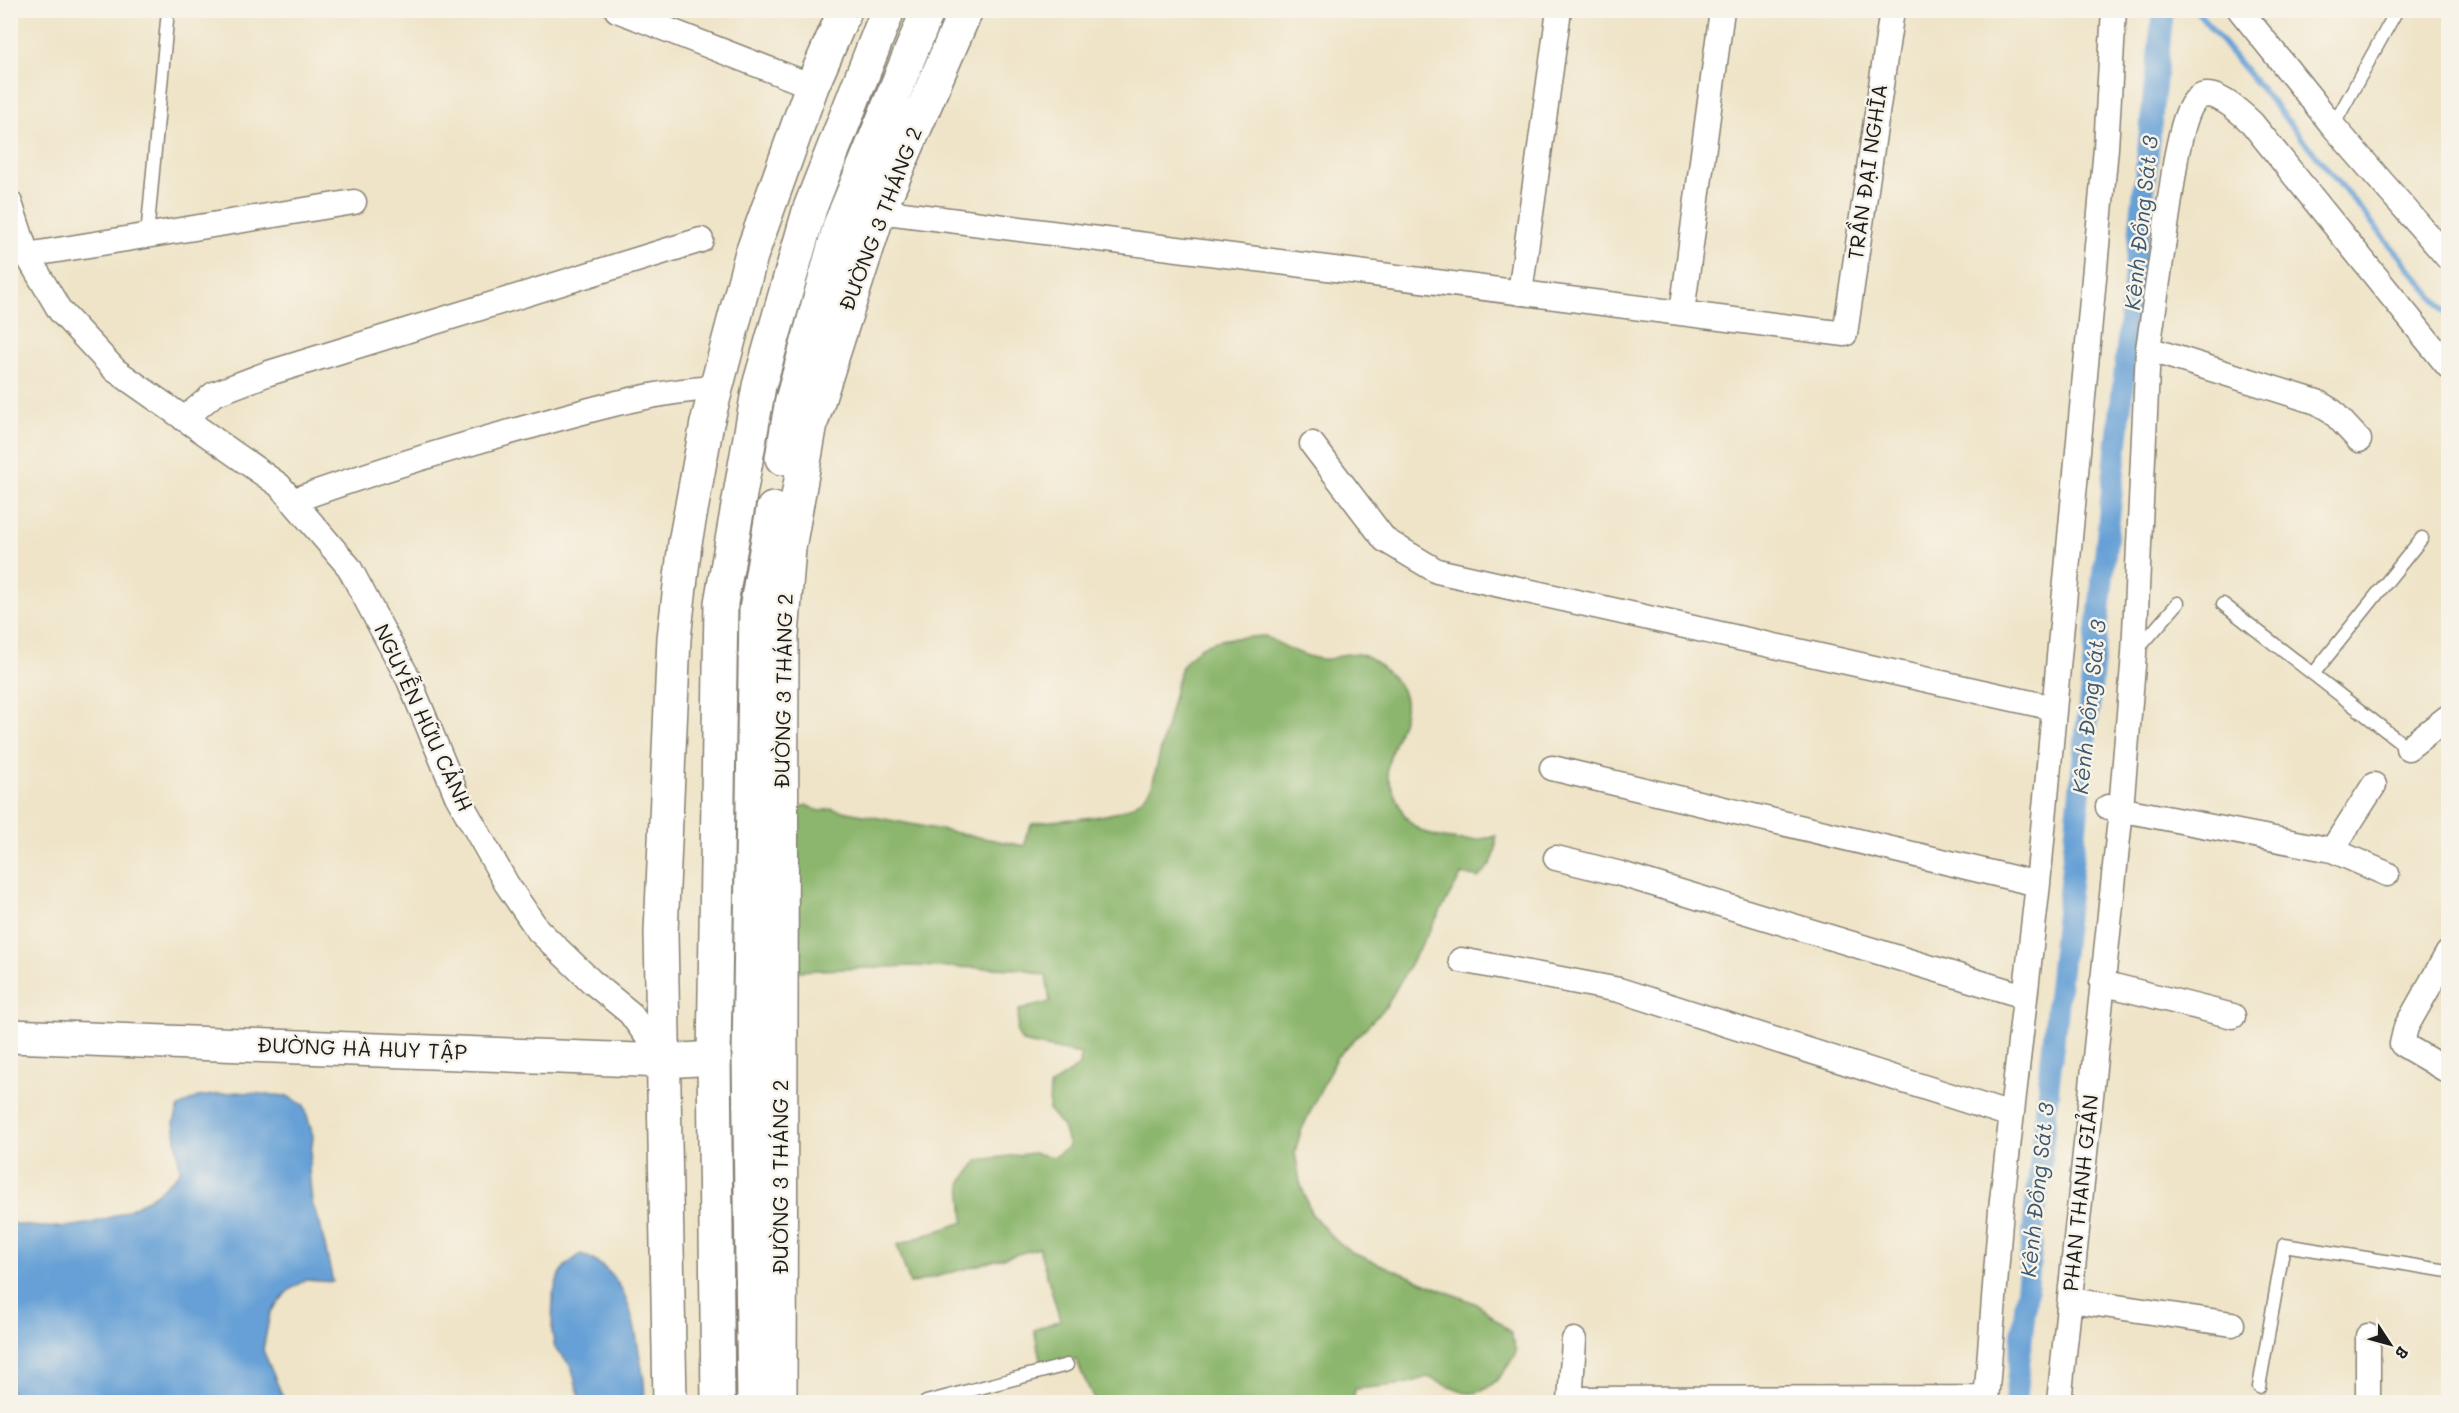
<svg xmlns="http://www.w3.org/2000/svg" width="2459" height="1413" font-family="Mali,sans-serif">
<style>
.forest{fill:#8cb66d;stroke:#546944;stroke-width:1.5}
.water{fill:#66a0d6;stroke:#415e79;stroke-width:1.5}
.lines{fill:none;stroke-linecap:round;stroke-linejoin:round}
.stream{stroke:#66a0d6;stroke-width:6}
.canal{stroke:#66a0d6;stroke-width:22}
.lane-casing{stroke:#868072;stroke-width:15}
.street-casing{stroke:#868072;stroke-width:27}
.secondary-casing{stroke:#868072;stroke-width:36}
.primary-casing{stroke:#868072;stroke-width:36}
.lane{stroke:#fff;stroke-width:12}
.street{stroke:#fff;stroke-width:24}
.secondary{stroke:#fff;stroke-width:33}
.primary{stroke:#fff;stroke-width:33}
.labels{text-anchor:middle;stroke-width:5;stroke-linejoin:round;paint-order:stroke}
.street-label{font-size:21px;fill:#1c1c1c;stroke:#f7f3e8}
.water-label{font-size:22px;font-style:italic;fill:#3d5770;stroke:#f7f3e8}
</style>
<rect width="100%" height="100%" fill="#f7f3e8"/>
<filter id="ink" filterUnits="userSpaceOnUse"><feTurbulence type="fractalNoise" baseFrequency=".0167" numOctaves="2"/><feDisplacementMap in="SourceGraphic" scale="12" xChannelSelector="R" yChannelSelector="G"/><feConvolveMatrix kernelMatrix="1 2 1 2 8 2 1 2 1" color-interpolation-filters="sRGB"/></filter>
<filter id="wash" filterUnits="userSpaceOnUse"><feTurbulence type="fractalNoise" baseFrequency=".008" numOctaves="4" result="noise"/><feDisplacementMap in="SourceGraphic" scale="24" xChannelSelector="R" yChannelSelector="G"/><feGaussianBlur stdDeviation="1.35" result="paint"/><feColorMatrix in="noise" values="0 0 0 0 0 0 0 0 0 0 0 0 0 0 0 0 0 1.4 0 .05"/><feComposite in="paint" operator="in"/></filter>
<g filter="url(#wash)">
<rect width="100%" height="100%" fill="#efe4c8"/>
<path class="forest" d="M1265,636C1282,645 1301,656 1320,659C1331,661 1337,656 1347,654C1366,650 1381,666 1393,678C1423,707 1389,738 1387,771C1387,778 1392,786 1394,793C1398,802 1402,814 1409,821C1428,842 1471,843 1496,836C1497,856 1493,864 1478,878L1462,874L1385,1008L1336,1058L1301,1131L1295,1152L1300,1182L1311,1213L1333,1238L1353,1253L1479,1305L1511,1333L1516,1352C1508,1368 1490,1396 1467,1393C1455,1391 1439,1381 1427,1377L1406,1384L1355,1389L1353,1402H1095L1076,1360L1042,1367L1034,1330L1060,1320L1039,1248L910,1284L897,1245L964,1222L961,1182L979,1160L1033,1153L1054,1157L1069,1146L1063,1127L1049,1110L1050,1086L1080,1065L1081,1054L1022,1042L1017,1032L1019,1010L1050,1002L1046,976L1024,969L910,966L799,971L794,811L806,805L819,811L832,809L1025,846L1026,835L1032,824C1071,815 1129,826 1152,786L1180,670C1201,635 1228,639 1265,636Z"/>
<path class="water" d="M236,1092L287,1096L304,1105L313,1136L309,1170L312,1203L320,1224L333,1282L305,1280L287,1292L270,1313L263,1350L285,1402H11V1223C72,1236 138,1219 180,1171L174,1122L179,1107L198,1097Z
M581,1254C624,1271 633,1311 639,1352C642,1370 646,1384 644,1402H581L571,1366L555,1348L552,1332L553,1295L558,1278L565,1266Z"/>
<g class="lines">
<path class="stream" d="M2196,10L2448,315"/>
<path class="canal" d="M2015,1402L2163,10"/>
</g>
</g>
<g filter="url(#ink)">
<g class="lines">
<g class="lane-casing">
<path id="lane" d="M2333,126L2397,10
M147,236L168,10
M2223,604L2408,748
M2138,649L2178,603
M2314,673L2422,538
M2259,1387L2284,1245L2448,1271
M926,1402L1067,1365"/>
</g>
<g class="street-casing">
<path id="street" d="M617,10L812,86
M2240,10L2333,126L2448,258
M10,203L27,255L60,311L115,370L279,485L349,567L409,680L457,796L506,883L538,930L591,981L630,1013L665,1061
M879,211L1845,334L1892,10
M27,255L354,202
M1520,293L1559,10
M1682,313L1722,10
M2148,349L2317,402L2332,411L2359,440
M184,419L214,394L269,373L701,240
M1312,444L1385,540L1437,571L2054,708
M292,501C370,473 448,449 528,427C590,410 651,391 716,388
M2408,748L2448,717
M1552,768L2038,884
M2108,807L2332,850L2387,874
M2332,850L2374,785
M1556,858L1621,874L2024,996
M2448,953L2406,1027L2402,1044L2448,1071
M1461,960L1619,990L2011,1115
M2102,983L2233,1016
M2070,1300L2232,1324
M1570,1399L1986,1398
M1570,1402L1574,1340
M1986,1402L2001,1209L2038,884L2106,148L2114,10
M2059,1402L2121,809L2134,654L2148,349L2176,158C2188,97 2197,71 2252,123L2448,366
M2368,1402V1336"/>
</g>
<g class="secondary-casing">
<path id="secondary" d="M10,1036L665,1061L714,1058"/>
</g>
<g class="primary-casing">
<path id="primary" d="M782,458L792,400L840,225L928,10
M670,1402L661,932L674,638L685,543L707,423L751,256L812,86L845,10
M718,1402L714,1058L721,603L759,386L810,208L888,10
M754,1402L749,1057L756,610L773,509
M780,1402L782,636L789,548L811,423L879,211L966,10"/>
</g>
<use href="#lane" class="lane"/>
<use href="#street" class="street"/>
<use href="#secondary" class="secondary"/>
<use href="#primary" class="primary"/>
</g>
</g>
<g class="labels">
<g class="street-label">
<text transform="translate(1868 172) rotate(-82)" y="7">TRẦN ĐẠI NGHĨA</text>
<text transform="translate(881 219) rotate(-69)" y="7">ĐƯỜNG 3 THÁNG 2</text>
<text transform="translate(784 691) rotate(-89)" y="7">ĐƯỜNG 3 THÁNG 2</text>
<text transform="translate(423 718) rotate(65)" y="7">NGUYỄN HỮU CẢNH</text>
<text transform="translate(362 1049) rotate(2)" y="7">ĐƯỜNG HÀ HUY TẬP</text>
<text transform="translate(781 1177) rotate(-90)" y="7">ĐƯỜNG 3 THÁNG 2</text>
<text transform="translate(2081 1193) rotate(-84)" y="7">PHAN THANH GIẢN</text>
</g>
<g class="water-label">
<text transform="translate(2141 223) rotate(-84)" y="8">Kênh Đồng Sát 3</text>
<text transform="translate(2089 707) rotate(-84)" y="8">Kênh Đồng Sát 3</text>
<text transform="translate(2037 1190) rotate(-84)" y="8">Kênh Đồng Sát 3</text>
</g>
</g>
<rect width="2459" height="1413" fill="none" stroke="#f7f3e8" stroke-width="36"/>
<g transform="translate(2390 1344) rotate(126)" stroke="#f7f3e8" stroke-width="4.5" paint-order="stroke">
<path d="M0-4.5L10 22L0 15L-10 22Z" fill="#1c1c1c"/>
<text y="-9" font-size="16" font-weight="bold" text-anchor="middle" fill="#1c1c1c">B</text>
</g>
</svg>
